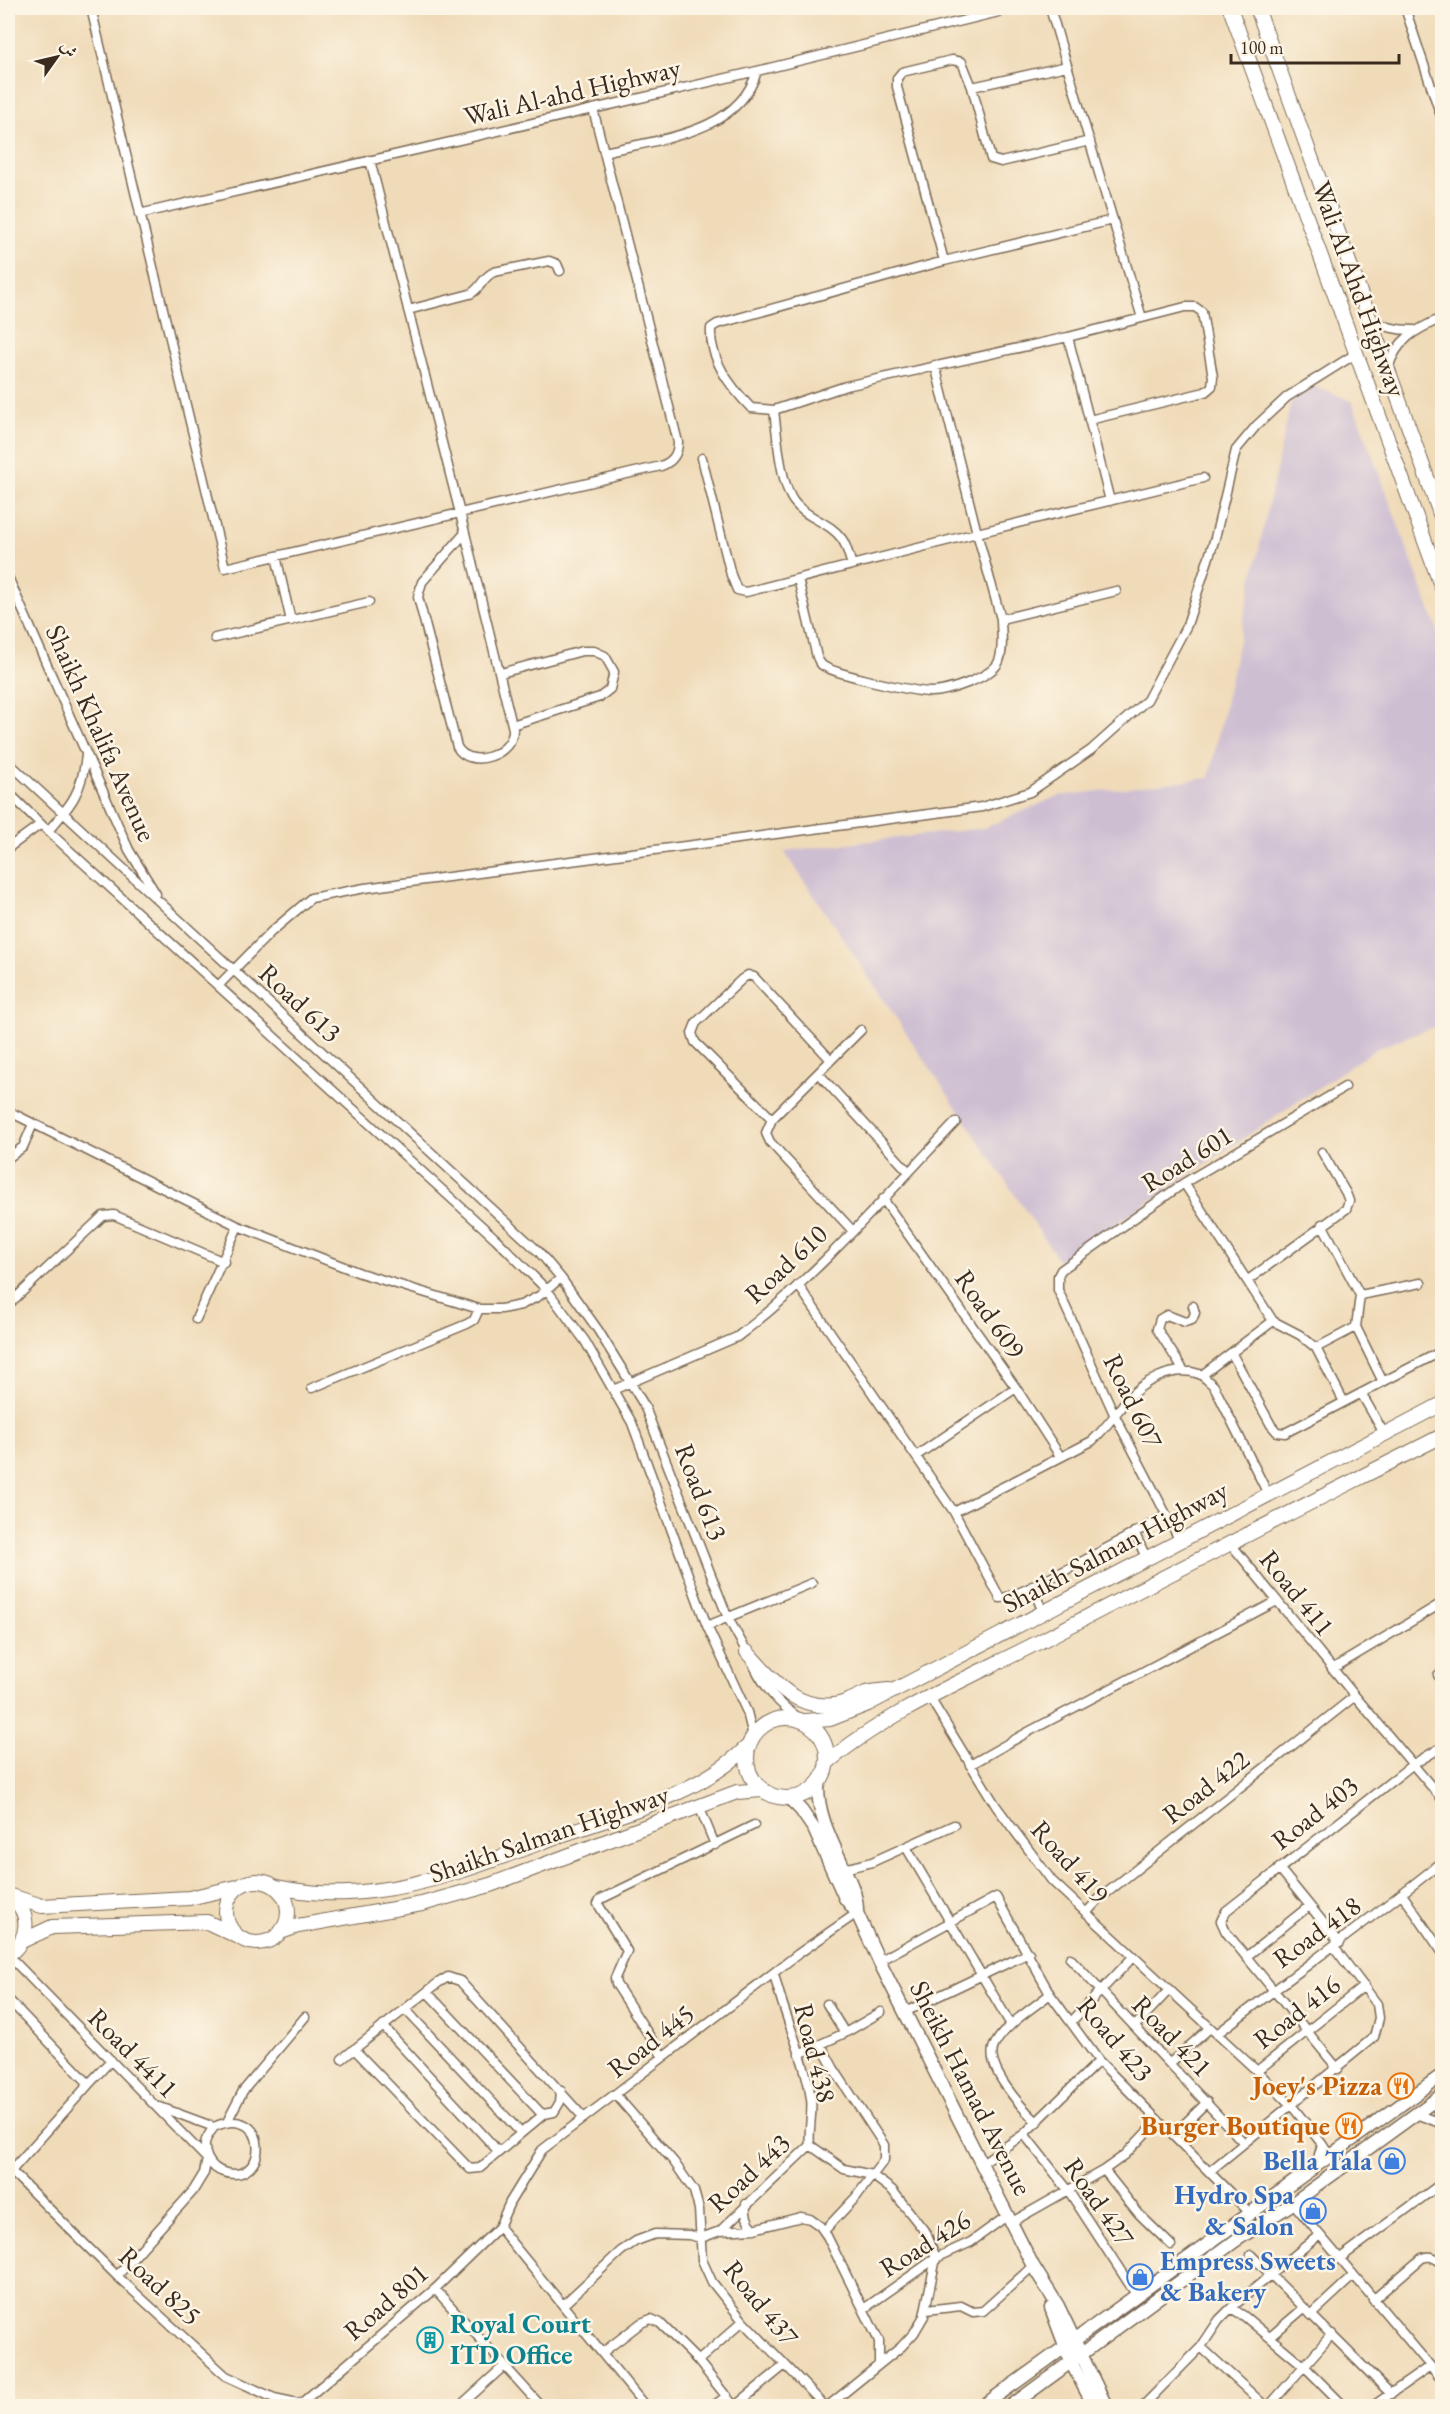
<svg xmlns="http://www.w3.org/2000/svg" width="1450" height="2414" font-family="'EB Garamond',Amiri,serif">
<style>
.industrial{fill:#cdbed2}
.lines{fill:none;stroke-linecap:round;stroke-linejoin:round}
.street-casing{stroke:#7a6854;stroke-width:11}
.secondary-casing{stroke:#7a6854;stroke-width:15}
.primary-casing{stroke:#7a6854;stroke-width:16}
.street{stroke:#fff;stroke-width:8}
.secondary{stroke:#fff;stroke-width:12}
.primary{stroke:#fff;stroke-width:14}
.labels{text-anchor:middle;stroke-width:5;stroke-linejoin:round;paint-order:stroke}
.street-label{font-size:27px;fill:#3b2a1e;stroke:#fcf5e5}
.food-label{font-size:27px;font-weight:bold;fill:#c56008;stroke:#fcf5e5;text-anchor:end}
.shop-label{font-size:27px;font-weight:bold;fill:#366cbe;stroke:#fcf5e5;text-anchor:end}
.culture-label{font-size:27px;font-weight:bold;fill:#0d838f;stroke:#fcf5e5;text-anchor:start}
</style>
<rect width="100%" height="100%" fill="#fcf5e5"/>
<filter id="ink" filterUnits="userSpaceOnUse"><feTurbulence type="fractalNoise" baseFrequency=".0167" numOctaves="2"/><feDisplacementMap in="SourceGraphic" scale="12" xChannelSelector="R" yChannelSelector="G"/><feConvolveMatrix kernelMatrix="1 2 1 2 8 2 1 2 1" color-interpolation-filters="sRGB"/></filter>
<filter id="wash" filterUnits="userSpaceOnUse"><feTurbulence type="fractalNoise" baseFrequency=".008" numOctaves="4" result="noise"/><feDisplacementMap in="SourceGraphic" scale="24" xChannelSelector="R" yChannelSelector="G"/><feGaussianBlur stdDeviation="1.35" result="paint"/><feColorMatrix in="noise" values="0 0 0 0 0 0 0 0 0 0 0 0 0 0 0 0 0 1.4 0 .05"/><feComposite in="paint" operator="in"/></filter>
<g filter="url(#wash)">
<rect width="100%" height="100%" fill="#f0dbb9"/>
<path class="industrial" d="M1313,386L1352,401L1442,642V1024L1377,1048L1060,1262L784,851L984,828L1058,796L1209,778L1286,424L1291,402Z"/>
</g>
<g filter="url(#ink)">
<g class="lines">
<g class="street-casing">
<path id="street" d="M91,8L225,568L661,466C672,462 678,455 678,442L593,109
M1050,8L1142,318
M1405,8L1442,119
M1067,66L972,87L991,159L1001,162L1090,141
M604,152C658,139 739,134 757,71
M370,160L465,533
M139,214L757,71L1015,8
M944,261L897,87V78L902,72L952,60L962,62L972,87
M408,310L470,294C481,289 482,277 494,272L549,261L557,264L560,271
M1370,317C1384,328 1397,330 1414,330
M1068,337L1110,501
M935,365L977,533L1001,619
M1388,369C1396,339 1417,329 1442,318
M774,410C777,434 780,483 794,502C806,518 830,522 842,539C847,546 849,557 852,565
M1089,420L1205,392L1212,386L1213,377L1202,312L1195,307H1185L1068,337L846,386L774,410L751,408C731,387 709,360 711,328L717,324L944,261L1113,220
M702,458L731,575L737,590L746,592L977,533L1203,478
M465,533L513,729C514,755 470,770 457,747L418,597L422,582Z
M276,556L291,621
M8,577L129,850L156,894
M798,579L817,657C818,660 820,663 822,665C833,674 912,691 929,692C945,693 993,677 999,661C1004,648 1001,632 1001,619L1116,591
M215,638L369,602
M501,673L582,651H594L605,656L614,672L610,689L600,697L512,725
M8,762L539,1252L561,1278L598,1330L644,1405L728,1618L748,1654
M8,792L48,831L496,1239L547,1290L585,1341L632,1423L707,1626L747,1712L753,1736
M48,831C72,804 82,792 86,755
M8,848L41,824
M218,986L271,932L311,898L365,888L982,807L1030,792L1091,750L1147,700L1187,625L1215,538L1236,450L1256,426L1287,397L1357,353
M818,1073L909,1172
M8,1111L238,1226L360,1273L479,1309H501L521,1305L539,1296L561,1278
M772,1119L695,1042L692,1033L696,1023L742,979L748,975L754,977L831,1060
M8,1158L23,1147L33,1124
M1184,1183L1273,1321L1300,1335L1316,1348L1344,1402
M883,1199L1016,1388L1060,1456
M852,1230L770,1142L766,1133L772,1119L861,1030
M1248,1280L1346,1209L1349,1201L1346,1193L1322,1152
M798,1285L954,1512L1000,1598C1020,1599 1141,1529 1167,1515
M1360,1295L1421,1283
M8,1305L103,1216L114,1215L224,1262
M196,1319L238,1226
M1356,1327L1383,1382
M1316,1348L1356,1327L1360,1295L1322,1224
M1232,1354L1271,1425L1277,1432L1285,1433L1442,1351
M1184,1371L1157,1329L1160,1319L1167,1315L1185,1322L1192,1320L1195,1313L1193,1306
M1202,1375L1273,1321
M312,1388L467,1324L474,1320L479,1309
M613,1390L737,1337C818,1276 887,1194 956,1122
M1361,1393L1385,1435
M916,1456L1016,1388
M954,1512L1092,1441C1105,1429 1114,1416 1125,1402C1142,1381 1173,1365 1199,1374C1205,1377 1209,1382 1214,1386L1268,1494
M1134,1532L1146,1557
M1180,1541L1115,1416L1058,1290V1276L1061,1270L1184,1183L1345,1087
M1230,1543L1355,1696L1442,1799
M1032,1586L1043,1612
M707,1626L812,1583
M754,1666C767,1691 777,1702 800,1719
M1332,1669L1442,1603
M1438,1675L1442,1682
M930,1698L996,1806L1052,1881L1257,2071L1292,2106L1322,2144
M970,1765L1028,1732L1277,1601
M699,1806L715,1845
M906,1847L1011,2025
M840,1867L844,1869L872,1862L954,1825
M1279,1868L1340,1943
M1402,1894L1442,1952
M1086,1913L1099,1899L1355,1696
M8,1955L207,2159L204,2173L193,2191L117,2276
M1246,1957L1309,1906
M1070,1958L1244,2143
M879,1961L996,1897L1050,1994L1099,2061L1249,2212
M774,1973C783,2016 805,2056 811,2099C813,2114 808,2130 810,2145L844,2169L872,2175L892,2190L926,2233L936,2258L924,2316L914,2333L901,2347L828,2406
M427,1992L540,2112L544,2114L554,2112L560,2102L561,2091
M8,1999L89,2084L11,2171
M827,2004L845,2033
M405,2009L521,2133
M905,2012L1029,1953
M1071,2022L1132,1958
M383,2026L499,2152
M1135,2026L1168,1991
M1217,2034C1292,1976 1368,1921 1442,1862
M821,2045L834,2069L884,2145V2160L856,2197L824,2231
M354,2049L470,2169L480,2168L544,2114
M799,2054L845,2033L881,2012
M663,2057L616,1984L615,1978L627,1951L598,1904L601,1899L754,1825
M342,2059L438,1983L448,1977L460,1981L584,2118
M1170,2063L1210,2028
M1338,2069L1226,1932L1221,1921L1226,1911L1412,1765L1442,1747
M1257,2071L1364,1986
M89,2084L111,2060
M616,2095L674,2162L694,2191L699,2209L702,2260L712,2282L743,2321L825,2406
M1435,2101L1442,2126
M160,2107L214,2127C271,2101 270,2188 223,2172C211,2168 204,2156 205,2143C206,2138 211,2131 214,2127
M1416,2114L1440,2123
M228,2120L243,2091L305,2017
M1037,2122C1022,2108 982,2065 995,2044C1007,2023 1032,2009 1050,1994
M1024,2134L1068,2190L1137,2296
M1173,2135L1207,2102
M982,2163L1024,2134L1099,2061
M1316,2165L1322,2144L1329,2155
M8,2168L117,2276L226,2376L274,2398L302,2404L304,2406
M1104,2170L1139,2214L1171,2245
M1210,2171L1374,2037L1379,2018L1377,2004L1334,1947
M1293,2203L1442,2380
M746,2204C745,2215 747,2221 754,2229
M1012,2222L1104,2170L1125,2155L1158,2120
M499,2227L645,2406
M720,2231L754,2229L801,2217L810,2219L820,2226L827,2236L879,2341V2364
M1251,2255L1391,2394
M1339,2259L1442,2183
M435,2289L541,2406
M1373,2300L1422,2258C1432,2255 1436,2258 1442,2264
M563,2305L621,2251L636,2241L655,2234L689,2235L701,2238L720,2231L810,2145
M865,2308L936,2258L971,2242L1008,2215
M1231,2308L1244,2316L1304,2366L1344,2406
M926,2310L961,2306L973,2312L983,2311L1033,2266
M1311,2315L1353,2276
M1270,2337L1304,2308
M1201,2347L1265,2406
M602,2353L641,2323L651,2319L660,2323L698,2361L743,2321
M698,2361L734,2406
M298,2406L435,2289L499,2227L510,2202L542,2150L798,1954L857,1913
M460,2406L504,2366
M713,2406L727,2396
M735,2406L785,2365
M1143,2406L1201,2347L1219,2320L1231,2308L1319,2235
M1269,2406L1332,2334
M1373,2406L1430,2366"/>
</g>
<g class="secondary-casing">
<path id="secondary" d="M818,1783C817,1814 831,1840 844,1868C850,1883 858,1896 857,1913
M789,1798L801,1810L814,1829L845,1898L857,1913L879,1961L1033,2266L1058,2306L1106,2406
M1051,2308L1072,2364L1094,2406
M983,2406L1442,2075
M1011,2406L1235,2241L1293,2203L1442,2095"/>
</g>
<g class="primary-casing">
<path id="primary" d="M1230,8L1442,588
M1257,8L1442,519
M747,1652C772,1680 797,1713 839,1704C848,1702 857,1697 866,1693C873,1691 881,1691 889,1690
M747 1758a40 40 0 1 1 80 0a40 40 0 1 1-80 0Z
M806,1721L830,1719L868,1704L1442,1404
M828,1762C887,1712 971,1677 1041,1641C1174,1571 1308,1504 1442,1436
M226 1912a31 31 0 1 1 62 0a31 31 0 1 1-62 0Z
M277,1887C311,1894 337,1895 372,1891C435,1884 496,1859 555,1837C619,1815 699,1795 747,1747
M8,1895L42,1906L189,1898L237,1887
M281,1932L298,1926L422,1904L490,1885L737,1792L762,1790
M22,1941L52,1927L207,1922L239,1937
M8,1955C29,1941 33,1911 9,1897"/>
</g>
<use href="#street" class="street"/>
<use href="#secondary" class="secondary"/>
<use href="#primary" class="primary"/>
</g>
</g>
<defs>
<g id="restaurant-ring" transform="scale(1.35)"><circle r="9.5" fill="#fcf5e5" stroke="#e8710a" stroke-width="1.5"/><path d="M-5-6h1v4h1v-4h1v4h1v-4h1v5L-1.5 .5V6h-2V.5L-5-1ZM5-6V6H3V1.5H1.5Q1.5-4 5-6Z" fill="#e8710a"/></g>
<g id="shop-ring" transform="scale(1.35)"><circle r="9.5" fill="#fcf5e5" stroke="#3f7fe0" stroke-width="1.5"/><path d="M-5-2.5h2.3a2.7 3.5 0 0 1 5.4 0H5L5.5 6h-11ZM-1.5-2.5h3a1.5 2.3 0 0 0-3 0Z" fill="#3f7fe0"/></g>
<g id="building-ring" transform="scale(1.35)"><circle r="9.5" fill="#fcf5e5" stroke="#0f9aa8" stroke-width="1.5"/><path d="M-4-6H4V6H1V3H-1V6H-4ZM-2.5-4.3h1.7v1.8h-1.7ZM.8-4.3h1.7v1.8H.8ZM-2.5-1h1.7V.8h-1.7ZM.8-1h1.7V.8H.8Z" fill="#0f9aa8"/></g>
</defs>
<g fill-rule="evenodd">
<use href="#restaurant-ring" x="1401" y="2086"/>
<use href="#restaurant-ring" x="1349" y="2126"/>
<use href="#shop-ring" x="1392" y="2161"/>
<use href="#shop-ring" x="1313" y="2211"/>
<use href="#shop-ring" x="1140" y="2277"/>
<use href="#building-ring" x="430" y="2340"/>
</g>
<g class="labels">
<g class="street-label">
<text transform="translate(572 92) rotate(-13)" y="9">Wali Al-ahd Highway</text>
<text transform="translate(1359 289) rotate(70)" y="9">Wali Al Ahd Highway</text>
<text transform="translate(101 733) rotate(66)" y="9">Shaikh Khalifa Avenue</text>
<text transform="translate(300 1003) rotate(43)" y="9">Road 613</text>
<text transform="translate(1187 1159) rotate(-32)" y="9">Road 601</text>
<text transform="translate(786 1264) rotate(-43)" y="9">Road 610</text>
<text transform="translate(990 1314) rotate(55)" y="9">Road 609</text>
<text transform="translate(1133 1401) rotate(64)" y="9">Road 607</text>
<text transform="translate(701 1492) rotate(69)" y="9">Road 613</text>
<text transform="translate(1115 1547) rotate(-28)" y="9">Shaikh Salman Highway</text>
<text transform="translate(1297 1593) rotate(51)" y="9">Road 411</text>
<text transform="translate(1206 1787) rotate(-38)" y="9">Road 422</text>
<text transform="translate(1315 1813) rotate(-38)" y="9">Road 403</text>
<text transform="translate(549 1834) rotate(-19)" y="9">Shaikh Salman Highway</text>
<text transform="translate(1070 1862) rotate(48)" y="9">Road 419</text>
<text transform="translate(1317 1932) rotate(-36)" y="9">Road 418</text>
<text transform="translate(1297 2012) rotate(-38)" y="9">Road 416</text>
<text transform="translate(1172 2036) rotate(46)" y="9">Road 421</text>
<text transform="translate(1115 2039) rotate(50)" y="9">Road 423</text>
<text transform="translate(651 2041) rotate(-38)" y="9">Road 445</text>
<text transform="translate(133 2053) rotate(45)" y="9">Road 4411</text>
<text transform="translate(815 2053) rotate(76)" y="9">Road 438</text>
<text transform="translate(971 2088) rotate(63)" y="9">Sheikh Hamad Avenue</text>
<text transform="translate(749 2173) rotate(-43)" y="9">Road 443</text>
<text transform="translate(1099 2202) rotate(55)" y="9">Road 427</text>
<text transform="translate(925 2244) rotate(-32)" y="9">Road 426</text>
<text transform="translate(160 2286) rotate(43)" y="9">Road 825</text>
<text transform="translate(386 2302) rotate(-41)" y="9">Road 801</text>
<text transform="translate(761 2303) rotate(51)" y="9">Road 437</text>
</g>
<g class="food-label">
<text x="1382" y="2095">Joey's Pizza</text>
<text x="1330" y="2135">Burger Boutique</text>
</g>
<g class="shop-label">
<text x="1372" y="2170">Bella Tala</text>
<text x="1294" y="2204">Hydro Spa<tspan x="1294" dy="31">&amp; Salon</tspan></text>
<text x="1160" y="2270" text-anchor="start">Empress Sweets<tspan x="1160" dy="31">&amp; Bakery</tspan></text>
</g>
<g class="culture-label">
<text x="450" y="2333">Royal Court<tspan x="450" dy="31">ITD Office</tspan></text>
</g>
</g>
<rect width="1450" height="2414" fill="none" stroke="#fcf5e5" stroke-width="30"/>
<g transform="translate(57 57) rotate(56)" stroke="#fcf5e5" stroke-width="4.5" paint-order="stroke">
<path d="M0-4.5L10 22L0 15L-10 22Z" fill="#3b2a1e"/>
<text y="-9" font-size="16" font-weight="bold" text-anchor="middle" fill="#3b2a1e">ش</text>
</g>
<path d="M1231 54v9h168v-9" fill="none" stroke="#3b2a1e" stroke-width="3"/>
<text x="1240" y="54" font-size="18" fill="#3b2a1e" stroke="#fcf5e5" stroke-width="4.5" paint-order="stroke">100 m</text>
</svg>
